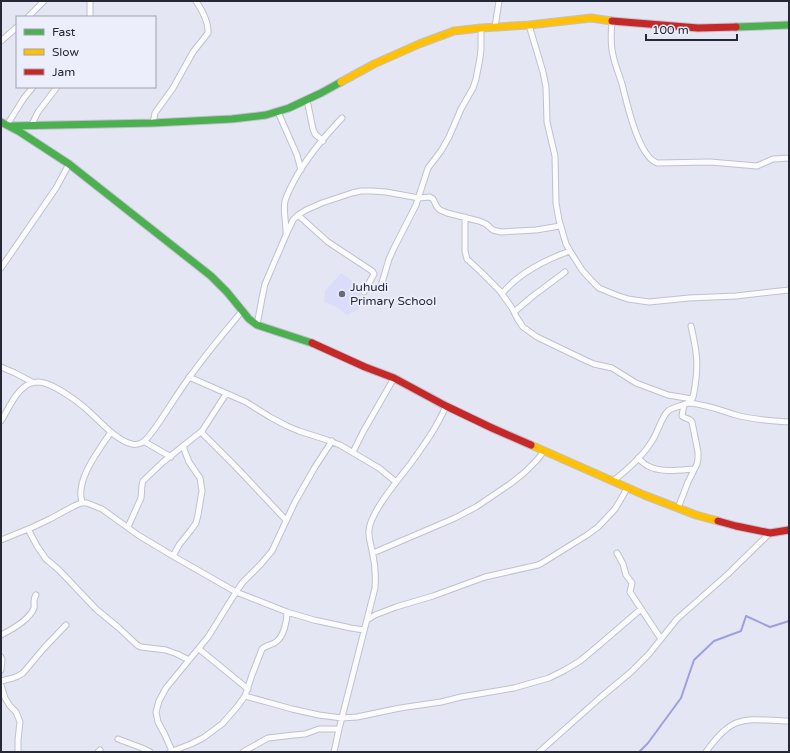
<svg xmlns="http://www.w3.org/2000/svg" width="790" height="753" font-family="'Varela Round',sans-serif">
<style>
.built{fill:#daddfa}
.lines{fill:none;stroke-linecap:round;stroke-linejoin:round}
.stream{stroke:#9da0de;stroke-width:2}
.street-casing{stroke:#bfc1cd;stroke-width:7}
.fast-casing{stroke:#bfc1cd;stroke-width:9}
.slow-casing{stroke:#bfc1cd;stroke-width:9}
.jam-casing{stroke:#bfc1cd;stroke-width:9}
.street{stroke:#fbfbfd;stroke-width:5}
.fast{stroke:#4caf50;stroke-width:7}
.slow{stroke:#ffc107;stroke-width:7}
.jam{stroke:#c62828;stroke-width:7}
.poi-dot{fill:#696a78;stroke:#edeefc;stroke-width:1.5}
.labels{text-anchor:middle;stroke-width:3.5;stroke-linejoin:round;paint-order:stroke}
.poi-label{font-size:12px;fill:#272835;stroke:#edeefc;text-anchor:start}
</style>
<rect width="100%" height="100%" fill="#e4e6f4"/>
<path class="built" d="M341,273L361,287L359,309L347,315L335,306L324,302L325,291Z"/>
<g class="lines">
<path class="stream" d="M639,752L648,743L681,698L694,660L714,641L741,631L746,616L770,627L789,621"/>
<g class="street-casing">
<path id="street" d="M90,1V17
M28,17L44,1
M612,21C611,32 610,43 613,55C615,65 619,74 622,84C627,103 638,156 657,163L710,162L757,166L773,159L789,158
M529,25L543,72L546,87L547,122L555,156L556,203L559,220L566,244L570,251L582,270L591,280L599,288L616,295L628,299L649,302L689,298L736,296L789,290
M495,27L499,1
M1,41L17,27
M307,100L313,129L315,134L323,141
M278,112L297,155L301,170
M153,123L155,113L173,88L193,52L208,33C209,22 202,10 196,1
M7,125L24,98L33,87
M31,126L38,112L57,87
M298,215L328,242L372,271L374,274L364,292
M465,217V251L467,259L480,271L500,291L512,308L517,318L523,327L537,337L587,361L594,364L612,368L636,383L668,395L692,399
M286,232C286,221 283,211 285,201C287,194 291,187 294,181C306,158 324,137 342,118
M1,268L56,188L69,164
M381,286L389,259L394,248L416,205L428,168L441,151L449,137L461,109L473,88L476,79L480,58L481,49V28
M502,294C517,274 547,259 570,251
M514,312L533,296L565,272
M257,325L262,298L265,284L286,235L293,220L298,215L306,210L322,203L352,193L361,191H372L386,192L419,198L430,197L433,199L437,207L440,210L447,213L479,221L486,224L493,230L501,232L536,230L560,226
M1,367L15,373L32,382
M189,377L246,402L270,417L287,426L299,431L327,440L340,445L379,468L396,482
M226,394L202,431L203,434L236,467L286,520
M688,403C705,404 720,410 736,415C754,420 771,421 789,422
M1,421C8,410 13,396 23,388C27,384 33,382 39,382C52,383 74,399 84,407C96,417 116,441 132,444C135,445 140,444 143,442C148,439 158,424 162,418C171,405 179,391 189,378C205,355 224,333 242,311
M145,442L171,457
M353,452L363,432L394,378
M638,458C641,461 644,464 648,466C661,473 680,470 694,469
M613,481C627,470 643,456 652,441C657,434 662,416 668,411C673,407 682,406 688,403C694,400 694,392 695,386C699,363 696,348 691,326
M81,503L82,502C75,480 99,450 111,432
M678,508L688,482L697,464L698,459V452L692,422C690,418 685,419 682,416L684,405
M128,527L141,498C142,492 141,486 143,481L163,462L202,431
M28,529L37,546L46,559L59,570L96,609L119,628L137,645L141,647L166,650L177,654L189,660
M1,540L33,527L50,519L74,506L81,503H87L102,509L138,535L173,556L236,592L287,612L314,620L351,628L364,630
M373,553L455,518L476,507L510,484L524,473L537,460L544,451
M617,553L623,564L626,575L632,583L630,592L661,639
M173,556L179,545L191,530L196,523L198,515L202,491L200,478L189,462L184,449V445
M367,620L375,615L396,607L433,596L485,577L538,565L542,563L587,535L598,527L615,509L628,487
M1,635C11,630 30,619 34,608C35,602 32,601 36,595
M199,649L248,689
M1,657L2,659L1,670
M1,681L13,678L18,676L23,673L44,648L66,625
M1,685L5,698L10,706L16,712L20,722L18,740V752
M245,696L292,709L319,715L342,718L357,717L400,708L441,702L461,697L514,688L549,678L565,670L580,661L598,646L641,609
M118,739L142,748L150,752
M172,751L165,735L158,722L156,712L159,701L166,688L208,637L236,592L243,582L261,564L272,551L295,502L315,467L332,441
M98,752L100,750
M170,752L191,744L203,738L222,724L237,707L245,696L252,675L262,649C266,645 272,645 276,642C284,636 287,621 287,612
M243,752L268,738L294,735L305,734L319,729H339
M334,752L339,729L375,588C376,575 375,563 372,551C371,544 368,537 369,530C371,511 399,479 411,463C424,445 437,427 446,406
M539,752L601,697L631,672L649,654L677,619L728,574L770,533
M706,752C734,712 746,720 789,721"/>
</g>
<g class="fast-casing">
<path id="fast" d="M736,27L789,25
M1,122L20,132L69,164L211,276L227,292L249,319L257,325L312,343
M10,126L153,123L232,119L266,115L289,108L321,93L341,82"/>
</g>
<g class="slow-casing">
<path id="slow" d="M341,82L374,64L419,44L454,31L481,28L529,25L591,18L612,21
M531,445L644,495L696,515L718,521"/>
</g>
<g class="jam-casing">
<path id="jam" d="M612,21L698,28L736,27
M312,343L365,367L394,378L446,406L492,428L531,445
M718,521L736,526L770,533L789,530"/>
</g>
<use href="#street" class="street"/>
<use href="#fast" class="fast"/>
<use href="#slow" class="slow"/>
<use href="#jam" class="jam"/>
</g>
<circle class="poi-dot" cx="342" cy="294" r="4"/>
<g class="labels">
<g class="poi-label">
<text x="350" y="291">Juhudi<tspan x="350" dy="14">Primary School</tspan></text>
</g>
</g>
<rect width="790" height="753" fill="none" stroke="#272835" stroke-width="4"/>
<rect x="16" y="16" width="140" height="72" fill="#edeefc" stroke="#9e9fac"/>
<rect x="24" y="29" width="20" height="6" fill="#4caf50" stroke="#9e9fac"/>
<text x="52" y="36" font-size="12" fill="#272835">Fast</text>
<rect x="24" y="49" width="20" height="6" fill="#ffc107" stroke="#9e9fac"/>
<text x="52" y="56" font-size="12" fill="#272835">Slow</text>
<rect x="24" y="69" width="20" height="6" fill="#c62828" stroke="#9e9fac"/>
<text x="52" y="76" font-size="12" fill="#272835">Jam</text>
<path d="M646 34v6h91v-6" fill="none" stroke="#272835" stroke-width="2"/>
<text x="652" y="34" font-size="12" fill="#272835" stroke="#edeefc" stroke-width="3" paint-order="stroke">100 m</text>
</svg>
